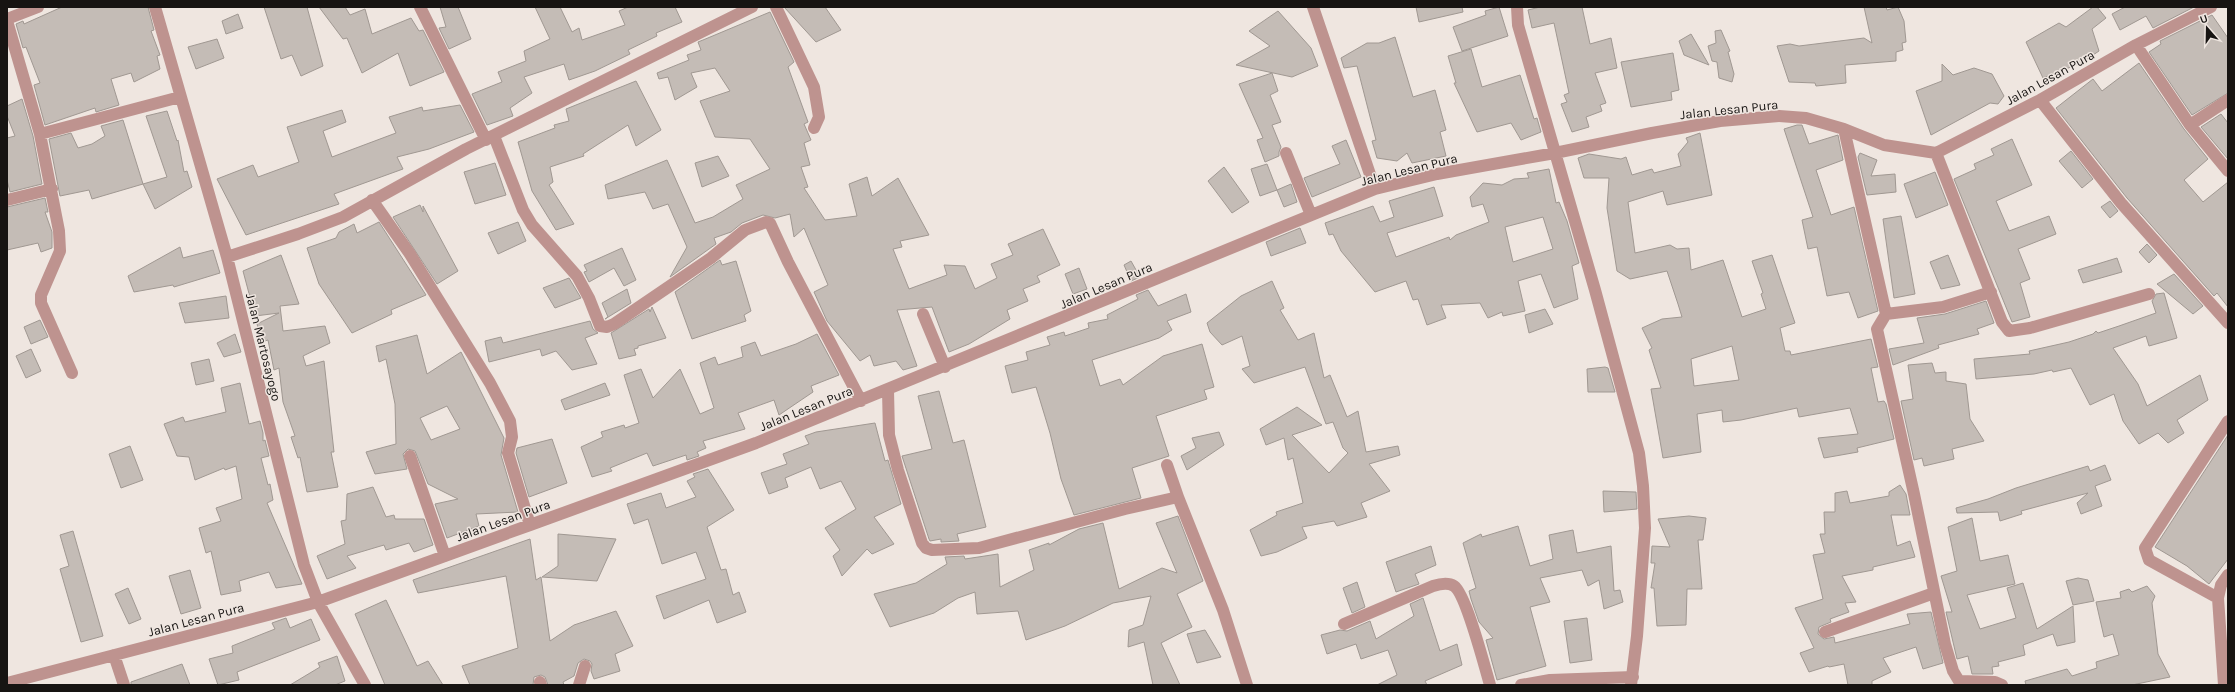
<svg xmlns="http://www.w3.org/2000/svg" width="2235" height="692" font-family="Karla,sans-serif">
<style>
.building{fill:#c4bcb6;stroke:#a09892;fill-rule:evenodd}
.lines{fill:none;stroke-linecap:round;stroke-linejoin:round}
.minor{stroke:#be938f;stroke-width:12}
.labels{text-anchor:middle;stroke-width:3;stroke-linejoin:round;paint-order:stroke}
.street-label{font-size:13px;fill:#171412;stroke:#efe6e0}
</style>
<rect width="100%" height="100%" fill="#efe6e0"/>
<path class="building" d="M62,7H148L154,30L151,31L160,55L157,56L160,69L134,82L131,73L111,79L119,105L96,112L95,108L45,125L34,85L40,83L26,47L23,48L16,24L23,21L24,24Z
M264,7H307L323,66L301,76L292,55L281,59Z
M319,7H345L350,15L365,9L372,34L411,18L419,31L423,30L444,72L410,86L398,53L362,73L347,38L343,39Z
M440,7H458L471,39L449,49L439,28L446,27Z
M535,7H560L572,32L579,28L582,40L625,25L619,11L628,7H675L682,22L656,33L657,36L628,50L630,54L595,71L569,80L564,64L524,77L532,93L510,108L513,116L487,125L472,94L502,82L498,72L526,61L524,51L550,39Z
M784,7H825L841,30L816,42Z
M1416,7H1462L1463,12L1419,22Z
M1499,7L1508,36L1462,51L1453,27L1486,15L1485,11Z
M1540,7H1582L1590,44L1611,38L1617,68L1595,73L1606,103L1600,105L1602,111L1586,117L1589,127L1572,132L1561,104L1567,102L1564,95L1569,93L1554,23L1532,28L1528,10Z
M1864,7H1886L1887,10L1898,7L1904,21L1906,42L1902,43L1903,50L1896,52V61L1845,65L1846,83L1816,86L1815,83L1789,82L1777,46L1790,44L1799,46L1864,38L1872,43Z
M2093,7H2097L2106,18L2092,29L2099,51L2081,63L2043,78L2026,42L2059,23L2066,27Z
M2125,7H2194L2153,28L2146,16L2120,30L2112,14Z
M1278,11L1311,48L1318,66L1292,77L1236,65L1270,46L1249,31Z
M770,12L794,62L788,67L808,122L804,124L811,140L804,143L810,165L801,167L808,187L804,188L825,220L857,216L849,184L867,177L872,196L898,178L929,235L900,241L902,247L893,249L909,289L947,275L944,265L965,266L975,289L997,278L991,264L1013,255L1008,244L1043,229L1060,265L1037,276L1040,282L1023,289L1028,301L1007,310L1010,319L969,344L949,352L932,307L897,310L917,366L903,370L896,361L874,366L870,355L860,361L827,321L814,292L828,285L804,228L794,237L790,214L775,218L763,215L742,223L731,232L714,238L716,244L670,277L687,247L668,204L653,209L645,192L608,199L605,185L667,160L695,223L713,217L743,199L736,185L770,169L750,139L715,137L700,101L730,91L715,68L691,73L697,87L675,100L668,77L659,79L657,73L689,60L687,55L701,50L698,42L703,40Z
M238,14L243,28L226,34L222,21Z
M2212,15L2228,38V93L2192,115L2149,52L2161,44L2160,41Z
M1721,30L1730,51L1728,52L1734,74L1732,82L1719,78L1717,62L1712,61L1708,46L1716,43L1715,31Z
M1691,34L1709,65L1684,55L1679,41Z
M1395,37L1413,97L1435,90L1446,130L1440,132L1446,156L1412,163L1407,153L1397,161L1377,158L1372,141L1376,140L1357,66L1344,68L1341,58L1367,43H1379Z
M217,39L224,58L196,69L188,47Z
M1471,49L1482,87L1520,75L1534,119L1537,118L1541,132L1521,140L1511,123L1477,132L1454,83H1456L1448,56Z
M1673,53L1679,90L1671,92L1672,100L1631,107L1621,62Z
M2139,63L2184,129L2208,159L2184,180L2203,202L2228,182V307L2217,293L2214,296L2127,198L2056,108L2093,79L2102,91Z
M1942,64L1953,75L1974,68L1992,74L2004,96L1998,104L1990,103L1931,135L1916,91L1942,81Z
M1272,73L1278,91L1270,95L1281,122L1272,125L1281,147L1279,152V156L1265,162L1257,140L1263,138L1239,84Z
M636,81L661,130L636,146L628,125L583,154L584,156L550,167L553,182L549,185L574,224L556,230L532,191L518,142L555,128L554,125L569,121L566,109Z
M22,99L33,136L42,184L10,192L7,180V138L15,136L7,116V106Z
M460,105L474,132L429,149L397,157L403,169L334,194L339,204L246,235L217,179L253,165L258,177L299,162L287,127L342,110L346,122L323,131L332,157L396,133L389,117L422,107L423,111Z
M167,111L177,141L178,140L184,172L187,171L192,187L155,209L143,184L167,177L146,116Z
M2221,114L2228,123V159L2201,127Z
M123,120L143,184L92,199L89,190L60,196L49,139L71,133L78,148L92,144L105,136L101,126Z
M1797,125H1802L1809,144L1838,135L1843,160L1816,170L1831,215L1854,207L1878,311L1858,318L1849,292L1827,296L1817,247L1808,249L1802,220L1813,217L1784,129Z
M1700,133L1712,195L1667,205L1663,191L1628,202L1635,253L1670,245L1677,249L1689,248L1691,270L1723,260L1742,317L1766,309L1761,294L1763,293L1752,261L1772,255L1795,323L1780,328L1785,351H1790L1791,355L1871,339L1878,367L1871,368L1878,402L1884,401L1886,404L1894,439L1857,448L1858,452L1824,458L1818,438L1858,434L1850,408L1799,417L1797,408L1741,420L1723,422L1722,410L1697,414L1701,452L1663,458L1651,389L1661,388L1649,350L1652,348L1642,328L1662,319L1682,317L1678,304L1667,271L1630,279L1617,271L1607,208L1609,178H1584L1578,158L1589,154L1621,159L1626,157L1632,175L1652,169L1654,173L1681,166L1678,154L1688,142L1686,138ZM1732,346L1739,380L1694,386L1691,359Z
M2012,139L2032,185L1996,201L2009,231L2049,216L2056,234L2018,249L2030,279L2020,283L2030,317L2012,322L1954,179L1976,169L1974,164L1994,155L1991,149Z
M1346,140L1361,177L1312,197L1304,178L1340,164L1332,146Z
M2071,151L2093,179L2082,188L2059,161Z
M1860,153L1877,160L1871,176L1895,174L1896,192L1867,195L1858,157Z
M718,156L729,176L702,187L695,163Z
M495,163L506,195L475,204L464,172Z
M1267,164L1277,190L1260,196L1251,169Z
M1224,167L1249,202L1232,213L1208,181Z
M1549,169L1556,203L1559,202L1567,221L1579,263L1572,266L1578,299L1554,308L1541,274L1518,281L1525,311L1503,316L1502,312L1488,318L1480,303L1441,305L1446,318L1427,325L1418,299L1413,300L1406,281L1375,292L1341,251L1333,234L1329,235L1325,223L1373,206L1380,222L1394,217L1389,201L1434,187L1443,216L1387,233L1396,257L1449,237L1450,240L1456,235L1489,222L1483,204L1472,207L1470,197L1483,183L1502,185L1514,179L1529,178L1527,173ZM1543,217L1553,249L1513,262L1505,227Z
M1935,172L1948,205L1916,218L1904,184Z
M1291,184L1297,202L1284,207L1277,190Z
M45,198L48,212H45L52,232V248L41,252L38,243L7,250V207Z
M2110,201L2118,211L2110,218L2101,207Z
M420,205L423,212V206L458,271L437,284L393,217Z
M1901,216L1915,294L1894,298L1883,219Z
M379,222L426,295L391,310L392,314L352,333L319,284L307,248L336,238L339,232L354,224L357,233Z
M518,222L526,241L498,254L488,233Z
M1300,228L1306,243L1271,256L1266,242Z
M2147,244L2157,255L2149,263L2139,252Z
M180,247L183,258L213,250L220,273L174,287L173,285L134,292L128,276Z
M622,248L636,280L624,286L614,268L589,282L584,272L587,271L584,265Z
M281,255L299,304L280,306L283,331L325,326L330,343L303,356L306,366L324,361L334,452H331L338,487L307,492L300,457L298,458L291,437L295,436L283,402L279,368L274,370L268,340L262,342L257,324L279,313L255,316L243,271Z
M1948,255L1960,285L1941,289L1930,262Z
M2117,258L2122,272L2083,283L2078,270Z
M720,260L722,265L736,261L751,311L744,315L746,321L692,339L675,292Z
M1131,261L1140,277L1131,281L1124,265Z
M1079,268L1087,289L1073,294L1065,274Z
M2174,274L2203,306L2193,314L2157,284Z
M569,278L581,298L555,308L543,288Z
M1272,281L1284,308L1280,310L1298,340L1314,333L1324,378L1330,375L1347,417L1358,411L1366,452L1398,446L1400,455L1369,464L1390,491L1361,503L1367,517L1337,526L1334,521L1302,527L1307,538L1277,552L1261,556L1250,530L1277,515L1276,512L1303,503L1293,458L1288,460L1284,438L1266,445L1260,429L1297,407L1322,425L1292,435L1329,473L1348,453L1343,448L1333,422L1326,424L1305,367L1254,383L1242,369L1250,366L1242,336L1222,345L1210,332L1207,323L1241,296Z
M627,289L631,303L605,319L608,317L602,303Z
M1148,290L1158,306L1186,294L1191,312L1167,321L1172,330L1159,338L1092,360L1100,386L1120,379L1123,385L1163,356L1202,344L1214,387L1204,390L1207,399L1156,416L1169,456L1132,468L1141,498L1074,515L1061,479L1050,433L1036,387L1012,393L1005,366L1028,360L1026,352L1050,345L1047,337L1064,332L1065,336L1089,328L1088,323L1108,319L1107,315L1138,299L1136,295Z
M2164,293L2177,338L2149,346L2146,336L2113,348L2138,384L2147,406L2200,375L2208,400L2177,420L2184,433L2168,443L2158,433L2139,444L2123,421L2114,394L2090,405L2071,368L2053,372L2052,370L2034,374L1976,379L1974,359L2030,354L2029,351L2069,342L2093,334L2096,331L2098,333L2119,326L2156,313L2152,301L2156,294Z
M226,296L229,318L185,323L179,303Z
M1986,301L1994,323L1977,329L1979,334L1938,345L1939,348L1893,365L1889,349L1924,343L1917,318L1945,314Z
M652,307L666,338L638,346V348L634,349L636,355L619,359L611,333L649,309L650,312Z
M1545,309L1553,324L1529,333L1525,315Z
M40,320L48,337L31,344L24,327Z
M590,321L593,329L598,333L585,338L597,364L572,370L556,351L542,356L540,349L489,362L485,341L501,337L503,343Z
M235,334L241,352L224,357L217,343Z
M817,334L839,375L811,386L813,392L779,415L774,400L738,413L745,429L703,441L706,448L697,452L699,456L687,460L686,455L653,466L647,453L610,468L612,471L592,477L581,447L603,437L601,432L624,425L625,428L639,423L624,375L641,369L653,398L680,369L700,414L714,408L700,363L715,357L718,365L743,357L741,347L755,342L761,356L796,344Z
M417,335L427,374L461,352L504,438L501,455L518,512L476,514L479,526L447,538L435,504L458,499L428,484L415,451L408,449L403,454L407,469L375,474L366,452L396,444L395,404L386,359L379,362L376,346ZM447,406L460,429L431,440L420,418Z
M31,349L41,371L26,378L16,356Z
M209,359L214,381L196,385L191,363Z
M1932,363L1935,373L1946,372V381L1966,384L1970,419L1984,441L1952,449L1954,459L1924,466L1922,458L1914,460L1901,401L1913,399L1908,365Z
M1605,367L1608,368L1615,392H1588L1587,369Z
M240,383L249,424L260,421L263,433V441L265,440L269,456L261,458L268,485L270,484L273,500L267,503L302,584L276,588L269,572L239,581L241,591L221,595L211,551L206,553L199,528L221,521L216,508L242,499L236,466L225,470L224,468L195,480L189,457L177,456L164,424L183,417L185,422L226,412L221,388Z
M605,383L610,395L565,410L561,400Z
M939,391L953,443L964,440L986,527L957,534L959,541L941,542V539L930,541L929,539L902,456L932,449L918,396Z
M875,423L885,461L888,460L901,504L874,517L894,544L872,554L867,549L842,576L833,556L840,550L825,528L856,509L841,481L820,489L811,467L785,478L788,487L769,494L761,473L787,464L783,454L809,444L805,436L816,432Z
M1219,432L1224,445L1187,470L1181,456L1196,448L1192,438Z
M2228,435V559L2209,584L2187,566L2155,547Z
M552,439L567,483L529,497L516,453L517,448Z
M130,446L143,480L121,488L109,454Z
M2105,465L2111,480L2095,486L2102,506L2081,514L2077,503L2088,493L2021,511L2022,514L2000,521L1998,512L1957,513L1956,508L1988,499L2016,488L2088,466L2090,471Z
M708,469L734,510L707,527L721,570L726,569L733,595L739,592L746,612L717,623L709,600L664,619L656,596L706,579L696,552L662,564L648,519L634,524L627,504L661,493L666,508L696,497L687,481L695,477L693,474Z
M1900,485L1906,494L1910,515H1891L1897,546L1910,541L1915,557L1873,567V570L1842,576L1856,602L1845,603L1849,612L1830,619L1831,622L1819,627L1818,634L1824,639L1834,637L1835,643L1910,624L1907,614L1931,612L1943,663L1923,669L1916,647L1883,658L1891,672L1872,681V685H1848L1844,664L1829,667L1828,666L1809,672L1800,653L1814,648L1795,608L1823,599L1813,555L1825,553L1820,534H1825L1824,512H1835V493L1847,491L1850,503L1889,496V492Z
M373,487L386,517L394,515L395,519H424L433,545L414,552L409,543L386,550L384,545L347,556L356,568L327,579L317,556L345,544L341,521L346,520L347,494Z
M1603,491L1636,492L1637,509L1604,512Z
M1178,516L1203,581L1177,594L1192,627L1161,643L1180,685H1153L1144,642L1128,647L1129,630L1143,625L1151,596L1113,603L1065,626L1026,640L1018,611L977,614L975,592L958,598L934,613L890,627L874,594L916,583L947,564L945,557L964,556L965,559L998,554L1000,587L1034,570L1029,550L1049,543V545L1079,529L1103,523L1119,589L1162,568L1177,573L1156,523Z
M1689,516L1706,518L1703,540H1698L1702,589H1687L1686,625L1657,626L1654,588H1651L1655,563H1651L1652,546L1670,547L1658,519Z
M1972,518L1980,561L2008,555L2015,584L1967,595L1980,629L2016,618L2007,588L2023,583L2037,629L2073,606L2075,642L2057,646L2053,634L2023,645L2025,655L1998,662L1999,666L1992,667L1993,674H1972L1968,656L1957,659L1946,612H1952L1941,576L1957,571L1948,527Z
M1518,526L1530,566L1553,559L1549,535L1573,530L1577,553L1611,546L1614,591L1620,590L1623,602L1604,609L1599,580L1588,586L1582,570L1540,578L1550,602L1530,607L1546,666L1497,680L1486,640L1493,638L1479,622L1471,599L1469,591L1476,588L1463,543L1481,534L1482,537Z
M73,531L103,636L81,642L60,569L69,566L60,535Z
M558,534L616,539L597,581L542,577L558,566Z
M530,539L536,580L541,577L550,641L574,625L616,611L633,646L615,654L620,671L594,679L591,671L592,664L590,661L584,659L578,663L574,676L563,682L564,685H548L545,677L541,675L534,677L533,685H470L462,666L518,648L506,576L418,593L413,580Z
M1431,546L1436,565L1415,574L1419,584L1396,592L1386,562Z
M190,570L201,608L181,614L169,576Z
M2078,578L2088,580L2094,601L2073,605L2066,581Z
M1357,582L1365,607L1352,613L1343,588Z
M2147,586L2155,596L2152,603L2158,654L2170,677L2132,685H2026L2025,681L2067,669L2072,676L2097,668L2096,662L2119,655L2113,634L2104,637L2096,602L2121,598L2120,592L2129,589L2132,592Z
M128,588L141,619L129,624L115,594Z
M1423,598L1440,651L1457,644L1462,665L1425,681L1427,685H1377L1397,675L1388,650L1361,659L1356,644L1327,654L1321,635L1340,630L1347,631L1370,621L1376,639L1414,616L1410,604Z
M386,600L417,666L428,661L443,685H385L355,614Z
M286,618L290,628L311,619L320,640L237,672L239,680L218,685L209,659L233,653L232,646L275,629L272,623Z
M1587,618L1592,660L1570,663L1564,621Z
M1205,630L1221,657L1197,663L1187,634Z
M337,656L345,681L335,685H290L320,667L318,663Z
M182,664L190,685H131V682Z"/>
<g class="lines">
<path class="minor" d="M155,7L227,257L304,565L318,602L365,685
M420,7L486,140
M776,7L814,87L819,117L814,128
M1313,7L1375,189
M1517,7L1518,25L1595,290L1639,453L1643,486L1645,528L1637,636L1631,685
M7,19L38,7
M7,21L40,134L59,231L60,251L41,295V303L72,373
M2136,45L2190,125L2228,171
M2040,100L2121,203L2228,323
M2190,125L2228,100
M1844,129L1886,314L1877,329L1914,494L1945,644L1953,671L1959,681L1995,682L2002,685
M40,134L180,97
M494,136L523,210L532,225L577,276L589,298L600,326L607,327L614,324L711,258L745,230L766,222L770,223L788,262L861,401
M1286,153L1311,215
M1936,153L2002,322L2009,331L2030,328L2149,294
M7,200L52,189
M372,200L410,254L490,383L510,421L512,437L508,453L530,525
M227,257L298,234L343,217L466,149L752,7
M923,314L945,367
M1886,314L1943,307L1991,292
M888,390L889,435L898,470L922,543L926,548L932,550L979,548L1125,509L1178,497L1167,465
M410,456L445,556
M1178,497L1223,610L1247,685
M2218,598L2149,560L2145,548L2228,421
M1344,624L1433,586C1439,584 1448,582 1454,586C1466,594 1485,668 1490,685
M1825,632L1934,593
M114,655L124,685
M540,682L541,685
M7,683L318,602L530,525L756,443L1375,189L1437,174L1555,153L1652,133L1720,121L1779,116L1806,118L1844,129L1884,145L1936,153L2040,100L2136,45L2211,7
M579,685L585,666
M1521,685L1550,680L1633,677
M2224,685L2218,598L2221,585L2228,575"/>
</g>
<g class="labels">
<g class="street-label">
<text transform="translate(2050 77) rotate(-29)" y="5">Jalan Lesan Pura</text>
<text transform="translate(1729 109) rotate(-6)" y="5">Jalan Lesan Pura</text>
<text transform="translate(1409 169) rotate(-14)" y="5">Jalan Lesan Pura</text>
<text transform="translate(1106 285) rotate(-23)" y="5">Jalan Lesan Pura</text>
<text transform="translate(264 347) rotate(76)" y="5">Jalan Martosayogo</text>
<text transform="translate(806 408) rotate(-22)" y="5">Jalan Lesan Pura</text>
<text transform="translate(503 520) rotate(-20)" y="5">Jalan Lesan Pura</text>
<text transform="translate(196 619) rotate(-15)" y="5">Jalan Lesan Pura</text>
</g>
</g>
<rect width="2235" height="692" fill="none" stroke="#171412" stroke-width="16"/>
<g transform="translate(2207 28) rotate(340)" stroke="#efe6e0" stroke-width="3" paint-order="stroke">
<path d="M0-3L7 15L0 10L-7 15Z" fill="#171412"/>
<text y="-6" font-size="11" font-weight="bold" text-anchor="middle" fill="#171412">U</text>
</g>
</svg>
